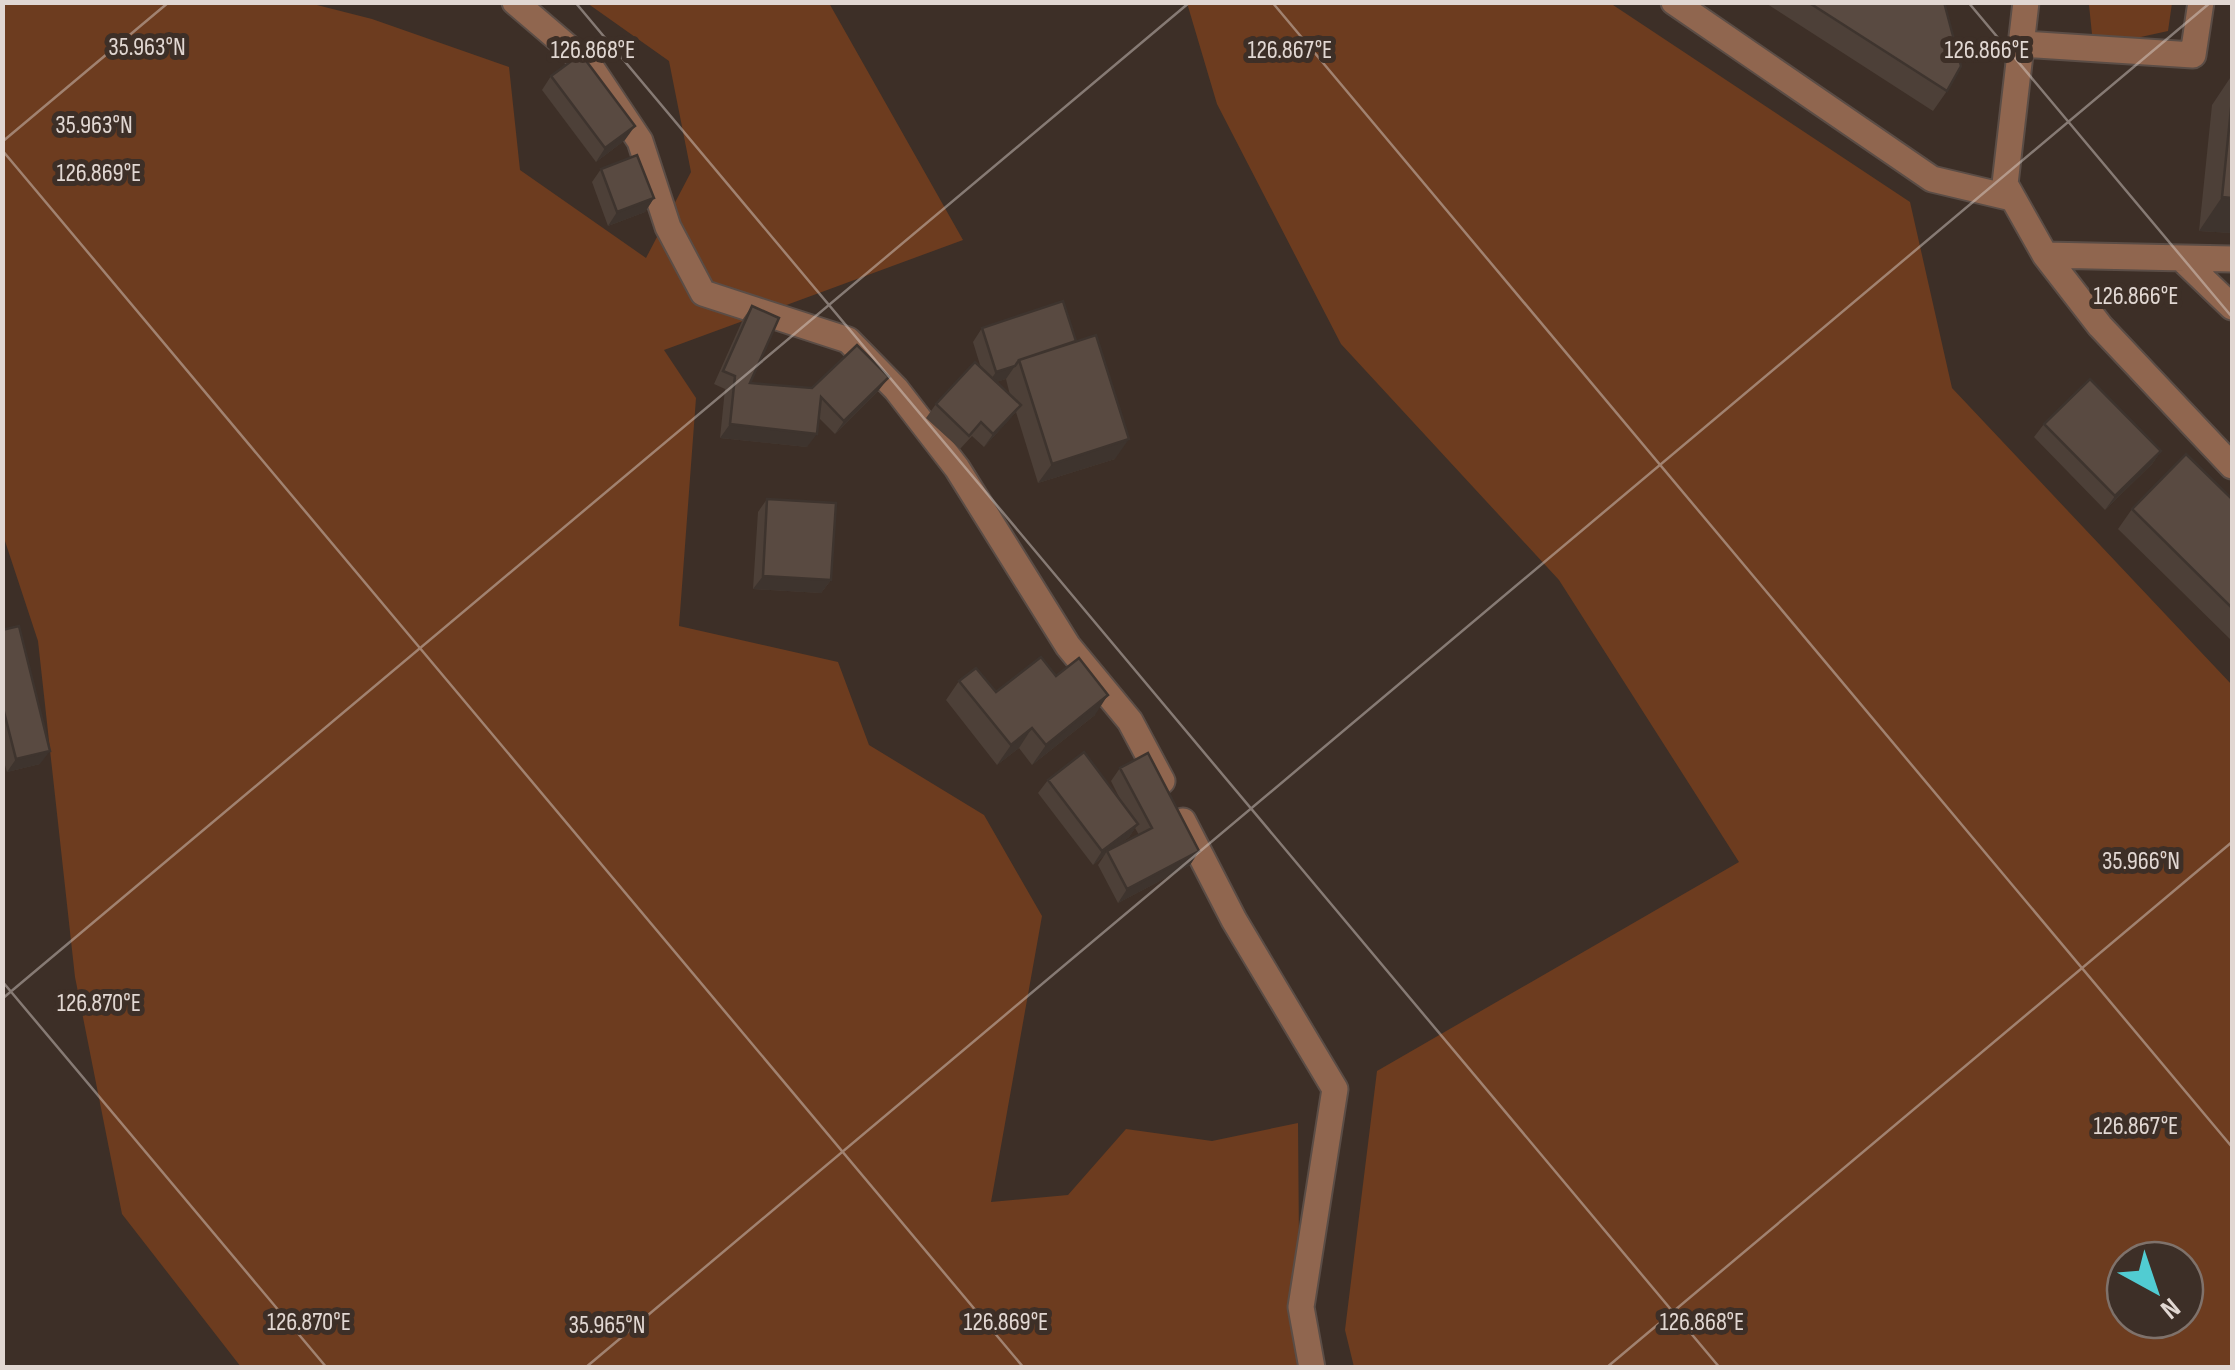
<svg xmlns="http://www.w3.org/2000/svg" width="2235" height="1370" font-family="'Sofia Sans Condensed',sans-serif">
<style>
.green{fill:#6d3c1f;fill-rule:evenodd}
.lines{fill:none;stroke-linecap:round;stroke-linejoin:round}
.minor-casing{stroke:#5b4d46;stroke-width:29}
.minor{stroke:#90664f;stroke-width:25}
.wall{fill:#4d4038;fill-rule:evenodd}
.shaded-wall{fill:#3e342e}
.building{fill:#594a41;stroke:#3e342e;stroke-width:2.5}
.ticks{fill:none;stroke:#e1d7d2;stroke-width:2.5;stroke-opacity:0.45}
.ticks-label{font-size:25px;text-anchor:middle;fill:#e1d7d2;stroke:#3d2f27;stroke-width:10;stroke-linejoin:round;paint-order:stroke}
</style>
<rect width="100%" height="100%" fill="#3d2f27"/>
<path class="green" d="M2,3H309L372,19L509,67L520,170L646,258L691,172L669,61L587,3H829L963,240L664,350L696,398L679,626L838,662L869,745L984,815L1042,916L991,1202L1068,1195L1126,1129L1212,1141L1298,1123L1300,1367H241L122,1214L75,977L38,641L3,535Z
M1187,3H1610L1910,202L1952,388L2232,685V1367H1354L1345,1330L1377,1071L1739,862L1559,580L1341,344L1217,104ZM2125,1260H2185V1320H2125Z
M2084,3H2172L2168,31L2127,40L2092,34L2089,5Z"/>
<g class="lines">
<g class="minor-casing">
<path id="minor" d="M515,2L590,66L640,141L668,227L703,293L848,340L896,389L957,468L1068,646L1130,721L1162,781
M1674,2L1932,179L2012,198
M2026,2L2005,184L2045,255L2100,326L2232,466
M2022,44L2193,55L2201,2
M2045,255L2232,259
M2181,258L2232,307
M1183,821L1234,920L1335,1089L1301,1307L1312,1368"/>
</g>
<use href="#minor" class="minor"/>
</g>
<path class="wall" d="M1764,2H1944L1947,91L1933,111Z
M2232,75V233L2199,231L2212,105Z
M551,76L625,140L596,162L542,90Z
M601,169L654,198L645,212L608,226L592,182Z
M1063,301L1115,459L1038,483L1016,412L984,447L972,436L960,449L926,418L936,404L981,368L973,342L982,328ZM1006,379L1010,395L996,382Z
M752,306L750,383L812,388L879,390L835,434L818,417L807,447L720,438L725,389L714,384L743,319Z
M2044,424L2161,451L2152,464L2105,510L2034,437Z
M767,499L831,580L821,593L753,589L758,512Z
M2232,499V641L2118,529L2132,509Z
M2,630L40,764L7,772L2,755Z
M1056,676L1095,715L1032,765L1019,748L997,765L946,700L959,681L996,692Z
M1120,768L1199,851L1190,865L1118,903L1098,865L1104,856L1093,865L1038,793L1048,780L1121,801L1111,781ZM1135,828L1139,835L1117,846L1129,837Z"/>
<path class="shaded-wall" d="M635,126L625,140L596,162L605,148Z
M2222,197L2232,198V233L2199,231Z
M654,198L645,212L608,226L617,212Z
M1015,366L1006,379L987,385L996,372Z
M889,377L879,390L835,434L844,421Z
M1021,405L1011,418L984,447L993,434Z
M730,424L817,434L807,447L720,438Z
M1129,439L1115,459L1038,483L1052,464Z
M2161,451L2152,464L2105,510L2115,496Z
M763,576L831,580L821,593L753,589Z
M1108,695L1095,715L1032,765L1046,745Z
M1032,728L1019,748L997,765L1011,745Z
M50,751L40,764L7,772L16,759Z
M1138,824L1129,837L1108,853L1107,851L1104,856L1093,865L1102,851Z
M1199,851L1190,865L1118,903L1127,889Z"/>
<path class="building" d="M1808,2H1944L1961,66L1947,91Z
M581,54L635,126L605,148L551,76Z
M2232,99V198L2222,197Z
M637,155L654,198L617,212L601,169Z
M1063,301L1076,341L1019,360L1015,366L996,372L982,328Z
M752,306L779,318L750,383L812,388L857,345L889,377L844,421L821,397L817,434L730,424L735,376L723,371Z
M1096,335L1129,439L1052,464L1019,360Z
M975,362L1021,405L993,434L981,422L969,436L936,404Z
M2090,379L2161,451L2115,496L2044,424Z
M2186,454L2232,499V608L2132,509Z
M767,499L836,503L831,580L763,576Z
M19,626L50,751L16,759L2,704V630Z
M1041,657L1056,676L1079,658L1108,695L1046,745L1032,728L1011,745L959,681L976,668L996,692Z
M1084,752L1138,824L1102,851L1048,780Z
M1148,753L1199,851L1127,889L1107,851L1152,828L1120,768Z"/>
<path class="ticks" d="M575,2L1720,1368M1272,2L2232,1147M1968,2L2232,317M2,142L169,2M2,150L1024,1368M2,981L327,1368M2,999L1190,2M585,1368L2211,2M1606,1368L2232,842"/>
<g class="ticks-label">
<text x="147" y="55">35.963°N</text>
<text x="1987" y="58">126.866°E</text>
<text x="593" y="58">126.868°E</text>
<text x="1290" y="58">126.867°E</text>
<text x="94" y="133">35.963°N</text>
<text x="99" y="181">126.869°E</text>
<text x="2136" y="304">126.866°E</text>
<text x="2141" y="869">35.966°N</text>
<text x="99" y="1011">126.870°E</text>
<text x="2136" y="1134">126.867°E</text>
<text x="309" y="1330">126.870°E</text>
<text x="1006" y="1330">126.869°E</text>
<text x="1702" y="1330">126.868°E</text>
<text x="607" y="1333">35.965°N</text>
</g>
<rect width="2235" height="1370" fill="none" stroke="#e1d7d2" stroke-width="10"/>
<g transform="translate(2155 1290) rotate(140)"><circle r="48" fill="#3d2f27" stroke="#7f726b" stroke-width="2.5"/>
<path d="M0-8L18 38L0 25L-18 38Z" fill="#51ccd2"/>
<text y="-15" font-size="28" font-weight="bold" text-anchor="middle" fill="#e1d7d2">N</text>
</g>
</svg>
